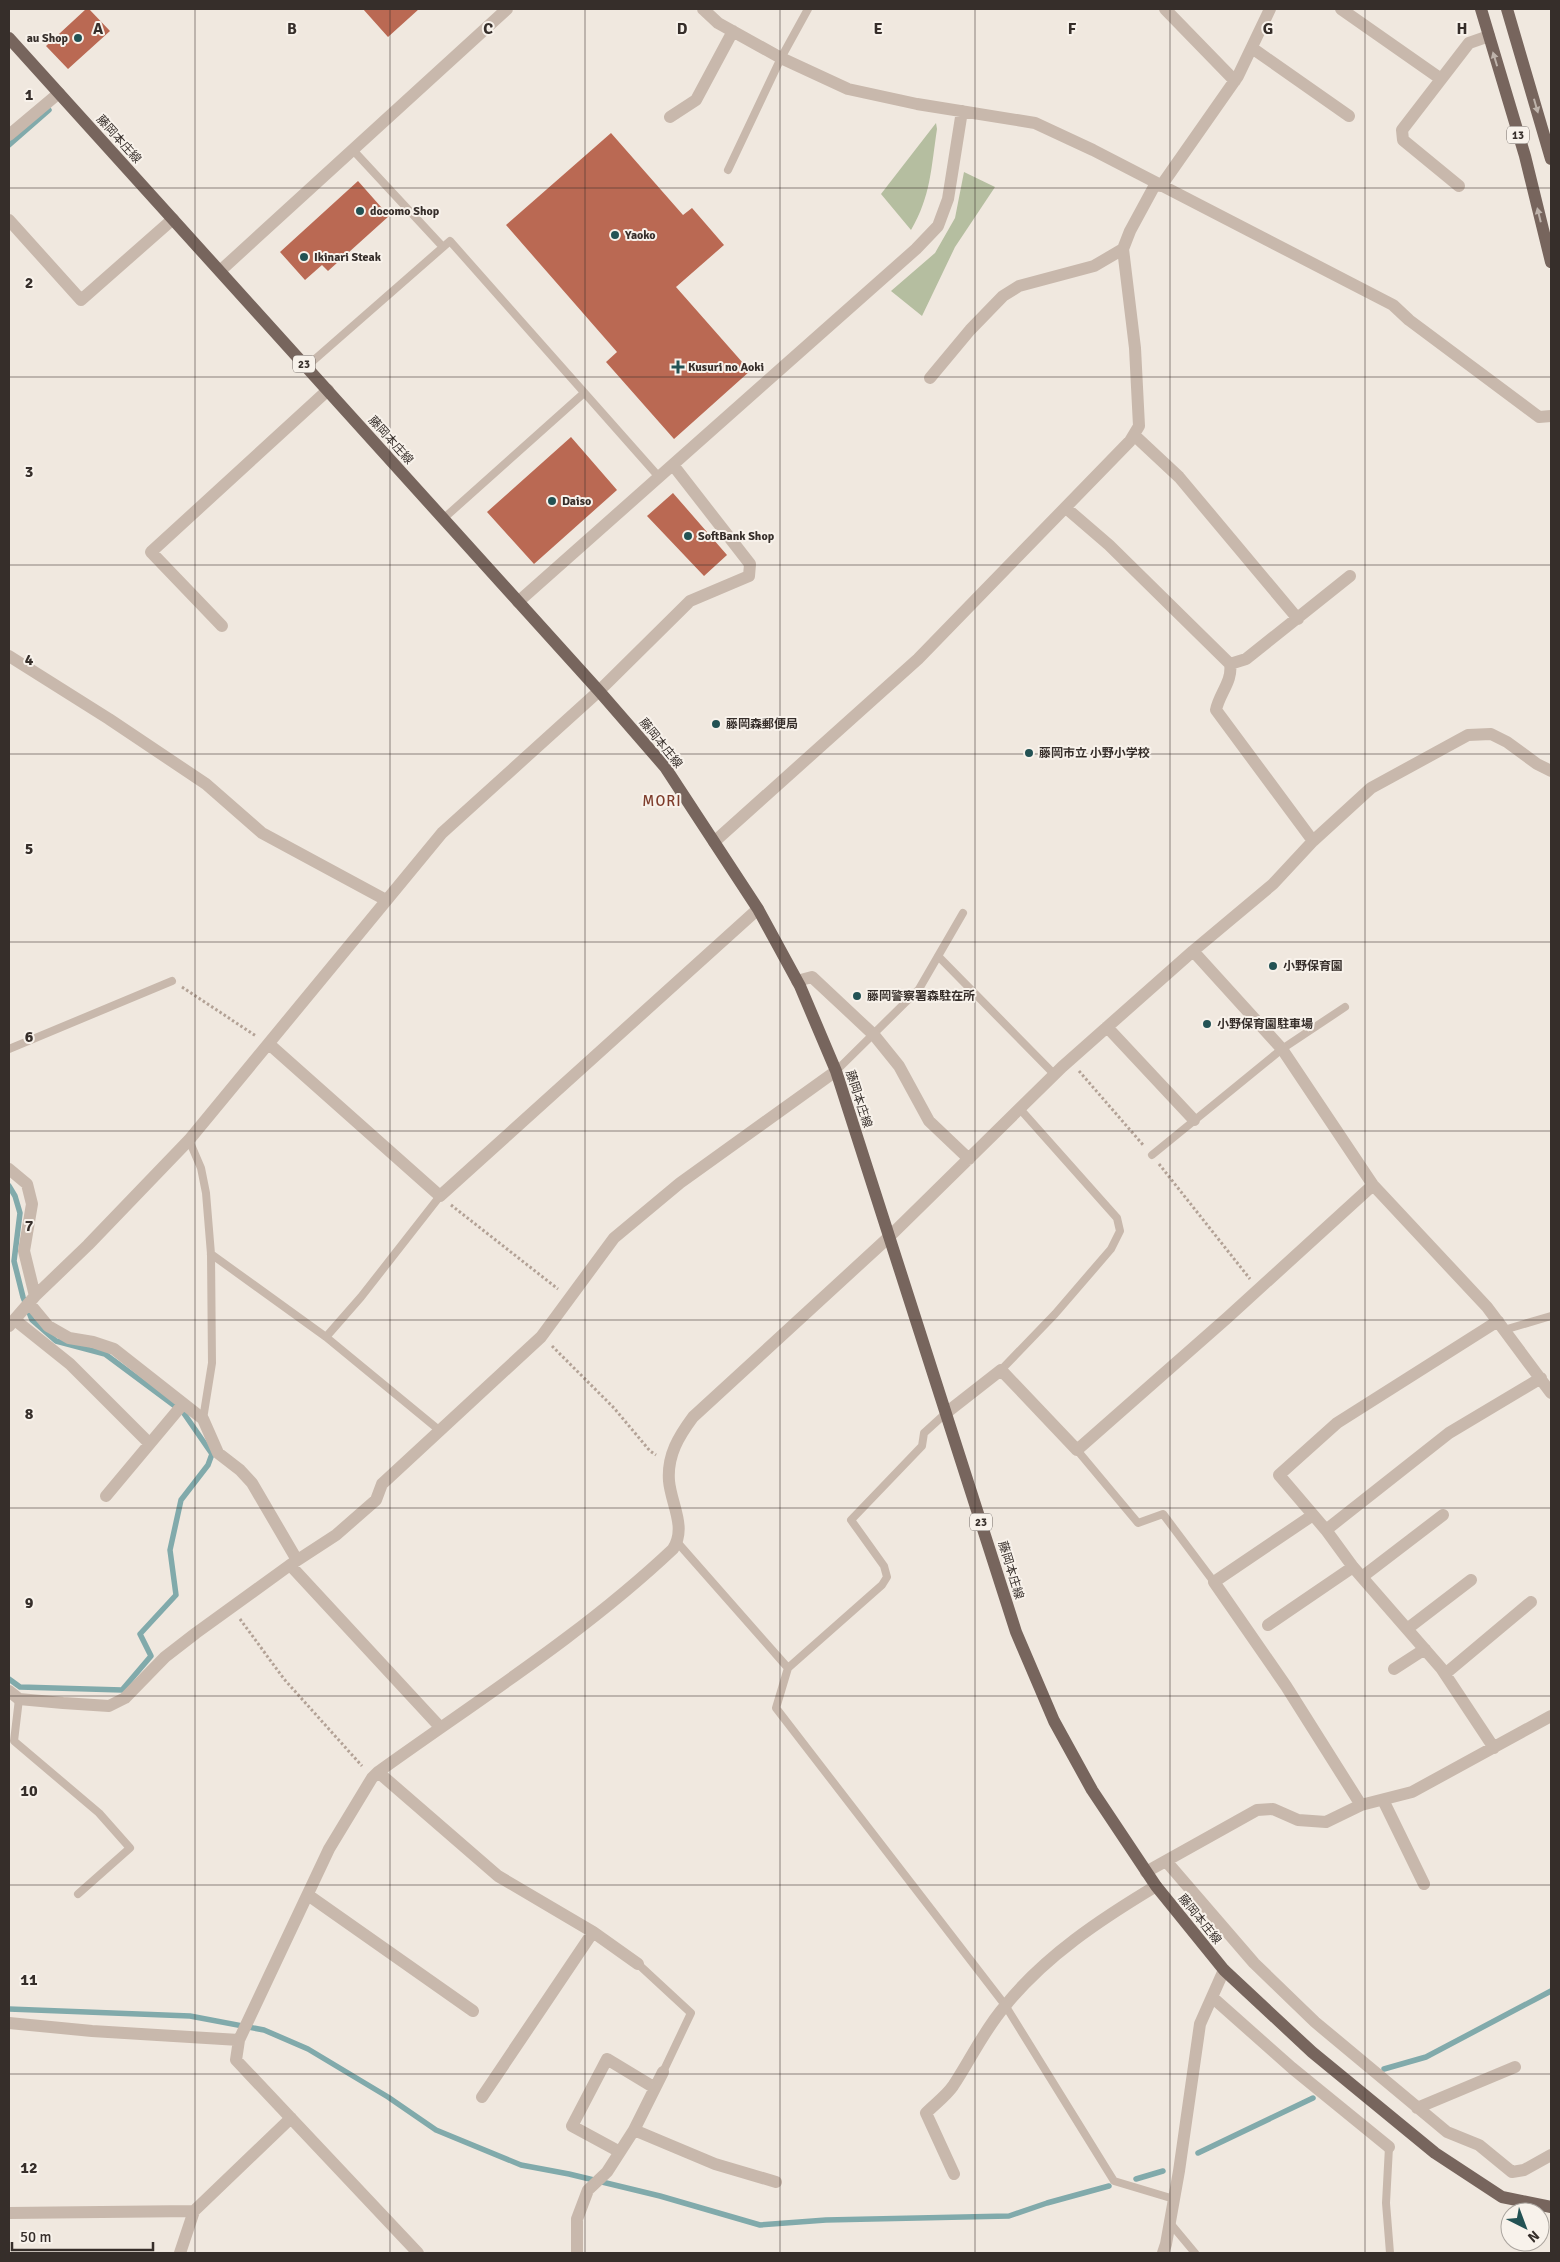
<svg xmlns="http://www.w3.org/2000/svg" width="1560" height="2262" font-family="Signika,'Noto Sans JP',sans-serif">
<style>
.green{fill:#b5bea0}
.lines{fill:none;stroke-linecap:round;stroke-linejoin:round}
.stream{stroke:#81aaab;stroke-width:5.5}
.building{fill:#ba6953}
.path{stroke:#b3a296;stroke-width:3;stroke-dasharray:2.5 2.5;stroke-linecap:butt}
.service{stroke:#c8b8ac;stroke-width:8}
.minor{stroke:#c8b8ac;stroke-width:12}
.tertiary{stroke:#c8b8ac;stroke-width:12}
.primary{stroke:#77655d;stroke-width:12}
.oneway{fill:#beb3ab}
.grid{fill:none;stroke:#362e2a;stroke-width:1;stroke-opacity:0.55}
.poi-dot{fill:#235254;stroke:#f8f2eb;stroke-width:2}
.labels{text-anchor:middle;stroke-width:4;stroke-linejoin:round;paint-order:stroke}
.shield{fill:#f8f2eb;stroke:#706964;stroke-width:1}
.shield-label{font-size:11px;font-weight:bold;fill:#362e2a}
.poi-label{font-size:12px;font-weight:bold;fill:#362e2a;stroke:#f8f2eb;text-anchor:start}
.street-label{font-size:12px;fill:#362e2a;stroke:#f8f2eb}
.quarter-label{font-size:15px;letter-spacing:1px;fill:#7e3c2b;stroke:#f8f2eb}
.grid-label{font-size:16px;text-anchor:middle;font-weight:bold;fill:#362e2a;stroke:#f8f2eb;stroke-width:4;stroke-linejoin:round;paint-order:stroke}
</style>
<rect width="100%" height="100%" fill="#f0e8df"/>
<path class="green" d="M936,123L937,129C931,168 931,196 911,230L881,194Z
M964,172L995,187L955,247L922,316L891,291L935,253L955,218Z"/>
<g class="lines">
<path class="stream" d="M9,145L49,110
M9,1186L15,1196L20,1213L14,1261L23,1297L32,1320L56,1341L105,1354L183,1412L212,1454L208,1465L181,1500L170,1550L176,1595L140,1634L151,1656L122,1690L20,1687L9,1679
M9,2009L190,2016L264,2030L308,2049L388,2097L436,2130L521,2165L569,2174L660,2196L760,2225L826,2220L1009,2216L1047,2203L1109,2186
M1384,2069L1426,2057L1551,1991
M1198,2153L1313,2098
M1136,2179L1163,2171"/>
</g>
<path class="building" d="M86,9H89L110,31L68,69L46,46Z
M363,9H419L388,37Z
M611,133L683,215L692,208L724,245L676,287L750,371L674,439L606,362L617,352L506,225Z
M358,181L389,216L328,271L322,265L305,280L280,252Z
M571,437L617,490L534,564L487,512Z
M673,493L727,555L704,576L647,516Z"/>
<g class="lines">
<path class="path" d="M182,987L256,1036
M1079,1071L1144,1146
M1159,1164L1250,1279
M451,1205L558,1289
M552,1346L614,1408L650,1451L656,1455
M240,1619L284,1679L362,1766"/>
<path class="service" d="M352,149L443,247
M728,170L781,58L808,9
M306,367L450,241L659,477
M443,519L584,393
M938,956L1054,1074
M9,1049L172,981
M836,1071L919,989L963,913
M189,1140L201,1168L206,1193L211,1254L212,1363L203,1419
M1152,1155L1282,1049L1345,1007
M211,1254L326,1337L439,1430
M1504,1330L1551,1316
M326,1337L361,1297L440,1196
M1001,1370L1055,1314L1111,1249L1120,1231L1117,1218L1020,1109
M1077,1450L1138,1523L1163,1514L1214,1582
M677,1542L788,1668L776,1708L1005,2005L1114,2181L1174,2199
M788,1668L882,1585L887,1577L884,1566L851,1520L922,1446L924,1433L946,1413
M19,1699L14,1741L99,1813L130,1848L78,1894
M638,1964L691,2013L663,2072
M1389,2147L1386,2203L1390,2253
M1170,2223L1195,2253"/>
<path class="minor" d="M703,9L718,23L781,58L848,89L917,104L1035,123L1093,150L1393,305L1409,320L1539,417L1551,416
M1165,9L1235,81
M1341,9L1441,79
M1252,48L1349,116
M670,117L696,100L733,31
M9,135L59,93
M1161,186L1238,76L1270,9
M1459,186L1403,140L1402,130L1469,43L1489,36
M9,220L81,300L173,219
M930,378L970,330L1003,296L1019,286L1094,266L1123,249
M1134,435L1179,477L1298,619
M1066,508L1109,545L1230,664C1233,681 1219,694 1216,710L1313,841
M518,602L916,249L938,226L948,199L962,111
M222,626L151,552L328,390
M9,656L109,719L206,784L262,833L386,900
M1230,664L1246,659L1350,576
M714,842L918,659L1130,441L1139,426L1135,348L1123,249L1130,231L1156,183
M1193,951L1282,1049L1373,1185L1487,1307L1551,1393
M797,981L812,977L874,1035L899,1066L929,1121L969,1159
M1107,1027L1194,1120
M269,1044L440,1196L758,909
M9,1169L27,1184L32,1204L24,1251L35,1296
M29,1303L48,1326L69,1338L93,1342L114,1349L203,1419L218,1453L240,1470L252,1483L297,1560
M15,1320L70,1364L149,1443
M9,1326L35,1296L88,1245L189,1140L442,833L599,691L690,601L749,576L750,564L673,465
M946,1413L1001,1370L1077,1450L1227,1318L1373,1185
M106,1496L183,1404
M1313,1515L1214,1582L1286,1686L1361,1805
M1326,1530L1279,1475L1337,1423L1498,1321
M290,1565L440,1727
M1362,1577L1443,1515
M1268,1625L1353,1567
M1407,1629L1471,1580
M1394,1669L1425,1649
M1445,1674L1531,1602
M9,1691L19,1699L63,1703L109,1706L125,1698L165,1657L196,1633L290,1565L336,1535L376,1500L382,1484L541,1337L614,1238L680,1183L836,1071
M1494,1748L1441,1668L1353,1567L1326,1530L1449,1433L1541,1378
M378,1772L498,1876L593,1932L638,1964
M1383,1800L1424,1884
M1166,1861L1254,1963L1315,2022L1447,2132L1479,2145L1512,2172L1524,2170L1551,2155
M1146,1872L1257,1810L1273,1809L1298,1820L1326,1822L1361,1805L1412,1792L1551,1716
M308,1895L473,2011
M1212,1997L1292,2068L1389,2147
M9,2023L92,2031L239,2040
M482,2097L593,1932
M1417,2108L1515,2067
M634,2130L715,2164L776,2182
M620,2152L572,2126L607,2059L655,2088
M954,2174L926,2113C935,2104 946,2096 953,2086C971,2059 984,2030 1005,2006C1045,1956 1101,1919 1156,1886
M9,2213L194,2211
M180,2253L194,2211L291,2118
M418,2253L236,2060L239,2040L329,1849L372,1778L378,1772C478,1700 583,1634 673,1549C687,1527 671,1504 669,1481C667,1455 679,1436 693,1417L889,1237L1062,1067L1193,951L1273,884L1313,841L1371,788L1468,735L1491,734L1507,742L1537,764L1551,771
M577,2253V2219L588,2190L607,2172L634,2130L663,2072
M1163,2253L1166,2244L1179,2171L1200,2024L1224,1970"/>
<path class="tertiary" d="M220,271L507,9"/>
<path class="primary" d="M1481,9L1525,156L1551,262
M1507,9L1551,159
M9,38L599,691L665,767L758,909L800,986L836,1071L1016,1632L1054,1721L1092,1790L1156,1886L1224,1970L1312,2052L1435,2153L1502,2197L1551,2207"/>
</g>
<defs><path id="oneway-solid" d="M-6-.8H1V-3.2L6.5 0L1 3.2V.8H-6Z" transform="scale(1.25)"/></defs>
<g class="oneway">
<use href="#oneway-solid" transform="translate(1495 59) rotate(-107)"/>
<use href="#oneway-solid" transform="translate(1536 106) rotate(74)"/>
<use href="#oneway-solid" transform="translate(1539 215) rotate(-104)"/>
</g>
<path class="grid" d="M195,9V2253M390,9V2253M585,9V2253M780,9V2253M975,9V2253M1170,9V2253M1365,9V2253M9,188H1551M9,377H1551M9,565H1551M9,754H1551M9,942H1551M9,1131H1551M9,1320H1551M9,1508H1551M9,1696H1551M9,1885H1551M9,2074H1551"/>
<g class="poi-dot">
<circle cx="78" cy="38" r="5"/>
<circle cx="360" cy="211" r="5"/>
<circle cx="615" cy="235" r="5"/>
<circle cx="304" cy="257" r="5"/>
<path d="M675.5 359.5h5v5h5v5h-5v5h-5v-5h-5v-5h5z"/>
<circle cx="552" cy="501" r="5"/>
<circle cx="688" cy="536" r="5"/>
<circle cx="716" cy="724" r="5"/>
<circle cx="1029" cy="753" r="5"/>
<circle cx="1273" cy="966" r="5"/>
<circle cx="857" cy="996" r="5"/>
<circle cx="1207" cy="1024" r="5"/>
</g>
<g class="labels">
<g class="shield">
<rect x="1507" y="126.5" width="22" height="17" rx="4"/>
<rect x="293" y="355.5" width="22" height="17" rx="4"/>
<rect x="970" y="1513.5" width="22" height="17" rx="4"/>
</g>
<g class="shield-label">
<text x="1518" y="139">13</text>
<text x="304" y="368">23</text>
<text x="981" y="1526">23</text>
</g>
<g class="poi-label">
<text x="68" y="42" text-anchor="end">au Shop</text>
<text x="370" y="215">docomo Shop</text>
<text x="625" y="239">Yaoko</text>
<text x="314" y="261">Ikinari Steak</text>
<text x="688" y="371">Kusuri no Aoki</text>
<text x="562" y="505">Daiso</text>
<text x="698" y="540">SoftBank Shop</text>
<text x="726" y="728">藤岡森郵便局</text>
<text x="1039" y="757">藤岡市立 小野小学校</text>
<text x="1283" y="970">小野保育園</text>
<text x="867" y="1000">藤岡警察署森駐在所</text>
<text x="1217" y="1028">小野保育園駐車場</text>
</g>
<g class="street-label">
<text transform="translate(119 139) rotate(48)" y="4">藤岡本庄線</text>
<text transform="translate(391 440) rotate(48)" y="4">藤岡本庄線</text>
<text transform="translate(661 743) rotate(51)" y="4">藤岡本庄線</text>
<text transform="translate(859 1099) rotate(72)" y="4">藤岡本庄線</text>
<text transform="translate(1011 1570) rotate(73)" y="4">藤岡本庄線</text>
<text transform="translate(1200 1919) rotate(51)" y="4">藤岡本庄線</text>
</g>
<g class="quarter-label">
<text x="662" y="806">MORI</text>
</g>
</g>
<g class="grid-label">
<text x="98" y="34">A</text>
<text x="292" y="34">B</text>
<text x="488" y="34">C</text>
<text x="682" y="34">D</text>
<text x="878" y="34">E</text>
<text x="1072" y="34">F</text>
<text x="1268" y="34">G</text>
<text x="1462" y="34">H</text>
<text x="29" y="100">1</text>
<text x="29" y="288">2</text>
<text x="29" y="477">3</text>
<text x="29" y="665">4</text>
<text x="29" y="854">5</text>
<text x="29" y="1042">6</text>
<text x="29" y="1231">7</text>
<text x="29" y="1419">8</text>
<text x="29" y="1608">9</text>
<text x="29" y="1796">10</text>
<text x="29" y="1985">11</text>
<text x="29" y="2173">12</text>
</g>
<rect width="1560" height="2262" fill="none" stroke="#362e2a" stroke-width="20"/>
<g transform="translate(1525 2227) rotate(138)"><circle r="24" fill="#f8f2eb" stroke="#aaa49e"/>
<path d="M0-4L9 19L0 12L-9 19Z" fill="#235254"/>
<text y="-8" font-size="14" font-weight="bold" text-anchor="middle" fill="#362e2a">N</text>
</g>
<path d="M12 2242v8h141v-8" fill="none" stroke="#362e2a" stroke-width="2.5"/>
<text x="20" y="2242" font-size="15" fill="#362e2a" stroke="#f8f2eb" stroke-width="4" paint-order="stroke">50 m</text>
</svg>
